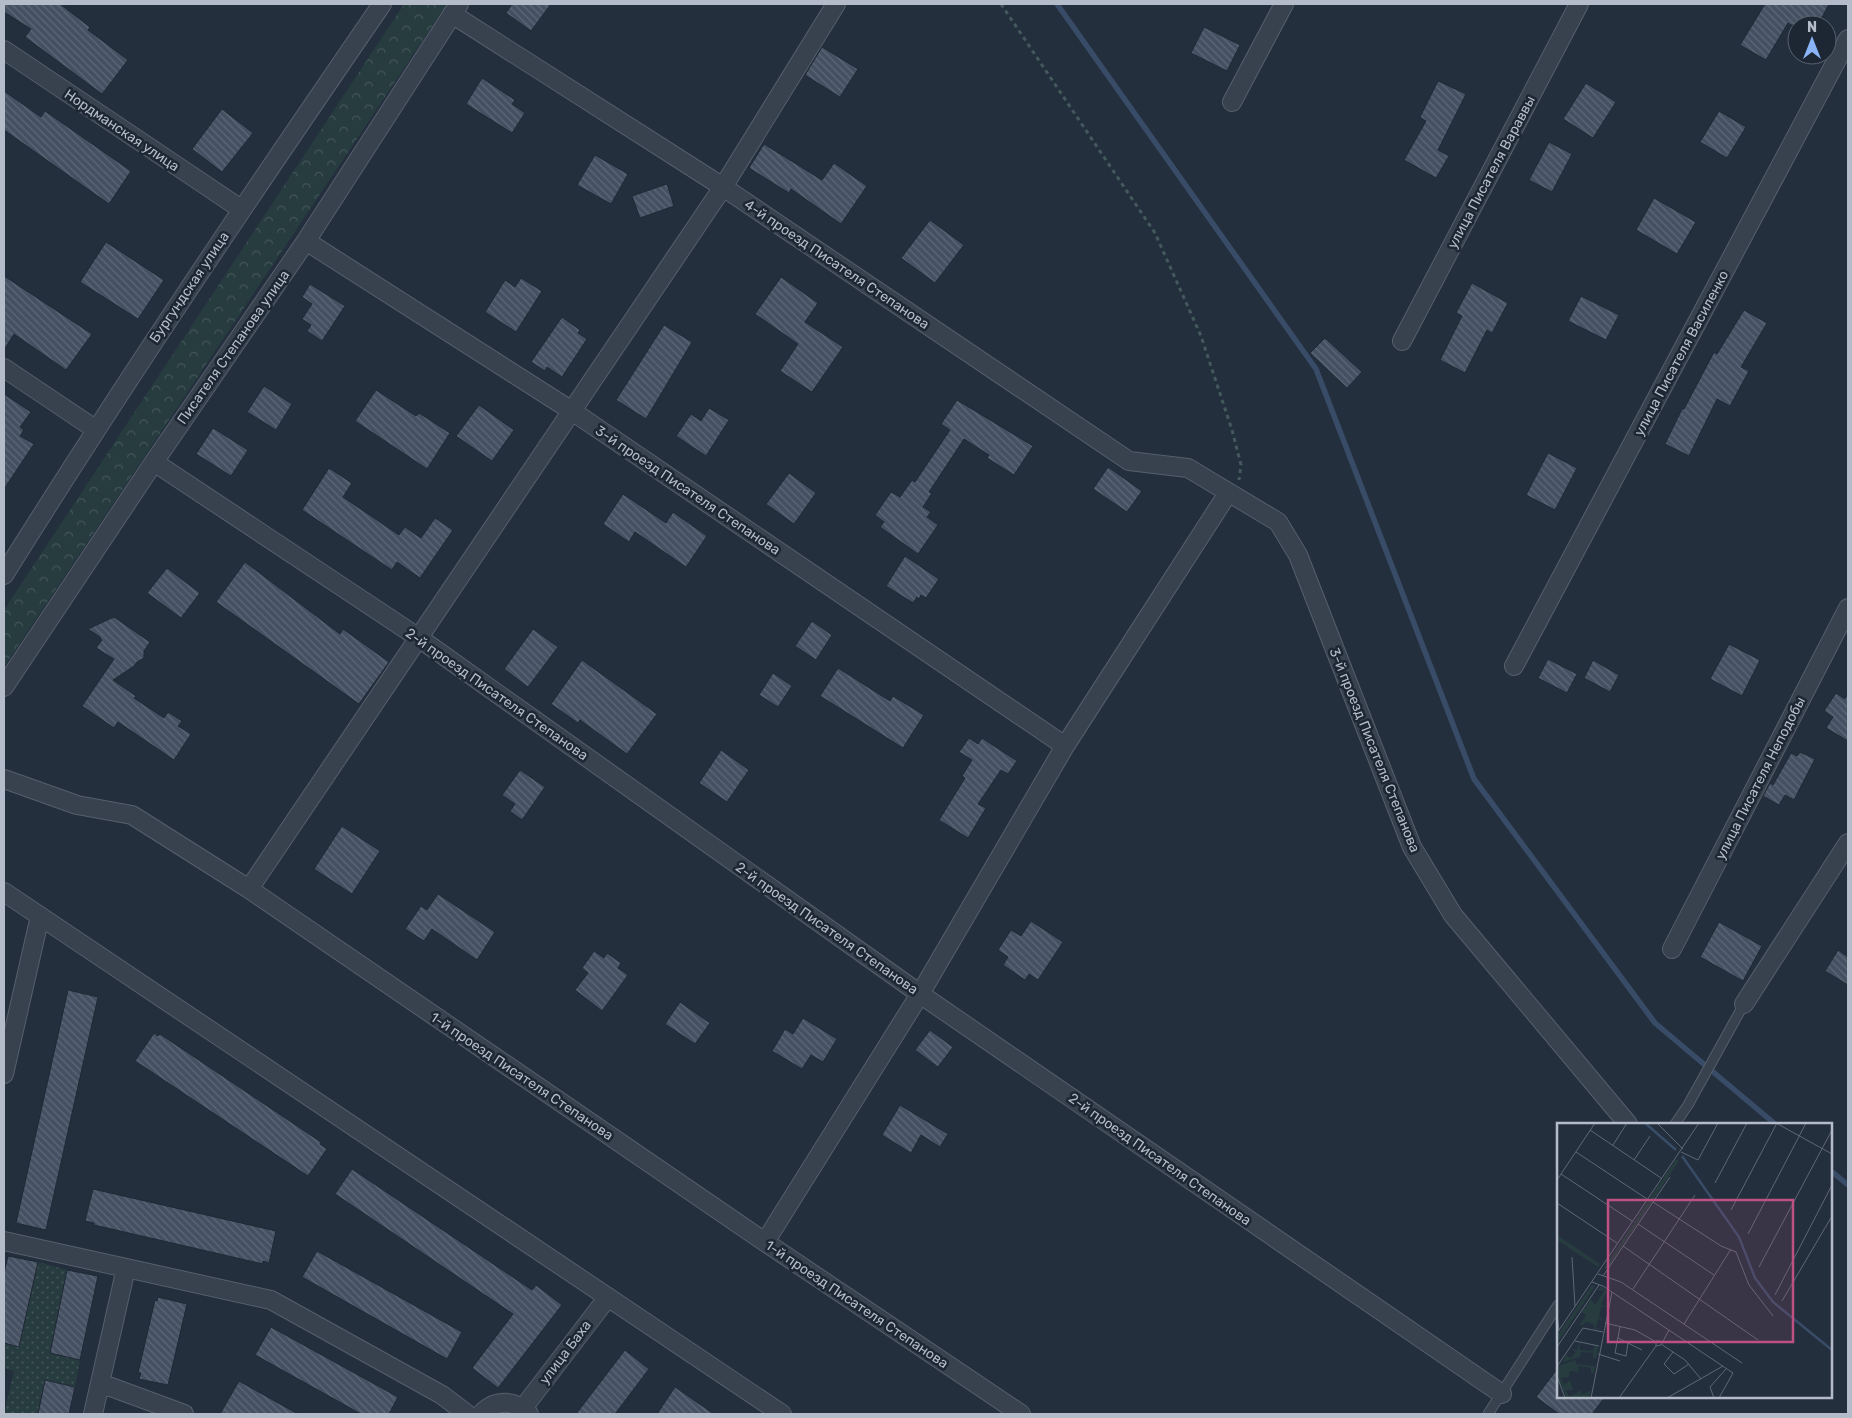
<svg xmlns="http://www.w3.org/2000/svg" width="1852" height="1418" font-family="Rubik,sans-serif">
<style>
.grass{fill:url(#grass-dots)}
.forest{fill:url(#forest-crowns)}
.lines{fill:none;stroke-linecap:round;stroke-linejoin:round}
.stream{stroke:#394c67;stroke-width:5.5}
.building{fill:url(#building-back-hatch);stroke:#1f2835}
.service-casing{stroke:#565f6c;stroke-width:11}
.minor-casing{stroke:#565f6c;stroke-width:20}
.path{stroke:#44595c;stroke-width:3;stroke-dasharray:4 4;stroke-linecap:butt}
.service{stroke:#38414e;stroke-width:9}
.minor{stroke:#38414e;stroke-width:18}
.labels{text-anchor:middle;stroke-width:5;stroke-linejoin:round;paint-order:stroke}
.street-label{font-size:14px;fill:#b4bcc9;stroke:#1d2633}
.inset-river{fill:none;stroke:#394c67;stroke-width:2.5}
.inset-road{fill:none;stroke:#5e6776;stroke-width:1}
.view{fill:#bd5182;fill-opacity:0.15;stroke:#bd5182;stroke-width:2.5}
.inset-edge{fill:none;stroke:#b4bcc9;stroke-width:2.5}
</style>
<defs>
<pattern id="grass-dots" width="8" height="8" patternUnits="userSpaceOnUse" patternTransform="scale(1.25)"><rect width="8" height="8" fill="#263c3f"/><path d="M2 2h.1M6 6h.1" fill="none" stroke="#435659" stroke-width="1.8" stroke-linecap="round"/></pattern>
<pattern id="forest-crowns" width="20" height="18" patternUnits="userSpaceOnUse" patternTransform="scale(1.25)"><rect width="20" height="18" fill="#263c3f"/><path d="M2 6a3 3 0 1 1 6 0M12 15a3 3 0 1 1 6 0" fill="none" stroke="#435659"/></pattern>
<pattern id="building-back-hatch" width="6" height="6" patternUnits="userSpaceOnUse" patternTransform="scale(1.25)"><rect width="6" height="6" fill="#455162"/><path d="M-1 5l2 2M0 0l6 6M5-1l2 2" fill="none" stroke="#5d6877"/></pattern>
</defs>
<rect width="100%" height="100%" fill="#242f3e"/>
<path class="grass" d="M38,1262L67,1270L50,1353L80,1360L75,1387L45,1380L37,1414H4L14,1371L4,1368V1343L19,1346Z"/>
<path class="forest" d="M404,4H447L4,667V610Z"/>
<g class="lines">
<path class="stream" d="M1057,4L1316,369L1474,779L1655,1023L1775,1124
M1831,1171L1848,1185"/>
</g>
<path class="building" d="M4,4H60L90,27L88,30L128,60L102,94L25,37L31,29L4,12Z
M512,4H551L531,31L506,13Z
M1765,4H1829L1818,25H1791L1788,23L1766,60L1740,45Z
M1204,27L1240,45L1227,71L1191,53Z
M822,47L858,69L840,97L805,75Z
M482,78L515,100L512,104L525,113L512,133L466,104Z
M1438,81L1466,94L1438,150L1449,156L1436,178L1404,160L1426,121L1420,117Z
M1586,83L1616,102L1593,138L1563,119Z
M4,91L41,117L45,111L131,171L109,204L4,130Z
M222,109L253,133L222,172L192,149Z
M1719,111L1746,127L1727,158L1700,142Z
M1549,142L1572,154L1552,192L1529,180Z
M764,144L822,180L834,163L867,186L841,224L791,189L789,193L749,168Z
M595,155L628,174L611,204L577,185Z
M667,184L674,206L640,218L632,196Z
M1654,198L1696,222L1677,254L1636,230Z
M930,220L964,245L935,283L901,258Z
M106,242L164,280L138,319L80,282Z
M4,276L92,334L66,370L14,334L4,350Z
M781,277L818,303L805,322L843,347L812,392L780,371L798,344L755,314Z
M521,278L542,291L516,332L485,312L505,280L515,287Z
M1472,283L1508,303L1492,333L1487,330L1465,373L1440,360L1462,316L1456,313Z
M310,284L345,306L322,341L307,331L311,325L302,319L312,304L302,297Z
M1581,296L1619,315L1606,340L1568,321Z
M1744,310L1767,323L1741,367L1749,371L1730,406L1717,399L1689,456L1665,444L1682,409H1684L1714,352L1717,354Z
M562,317L580,330L578,333L587,339L562,377L547,367L545,371L531,362Z
M664,325L692,342L646,419L616,400Z
M1325,338L1362,372L1347,388L1310,353Z
M264,386L292,404L276,430L247,412Z
M376,390L416,416L419,413L450,433L427,469L355,421Z
M4,394L31,412L20,427L24,430L20,436L34,444L4,489Z
M957,400L1033,446L1014,475L987,458L989,455L964,439L929,492L932,493L923,507L931,512L927,517L938,525L918,554L880,527L884,522L875,515L891,492L900,497L912,480L915,482L950,430L941,424Z
M479,405L514,430L492,461L456,436Z
M709,408L729,420L706,456L676,436L691,414L701,421Z
M213,428L248,450L231,476L196,454Z
M1548,453L1577,468L1555,510L1526,495Z
M1108,467L1142,491L1127,512L1093,489Z
M329,468L352,483L343,497L399,535L405,527L421,538L435,518L453,530L420,578L397,562L392,570L302,510Z
M789,473L816,493L794,524L766,504Z
M623,494L666,523L673,512L707,536L686,567L635,532L629,542L603,524Z
M905,556L939,579L926,598L921,595L919,599L917,597L913,603L886,586Z
M245,562L340,634L343,629L389,662L359,704L216,602Z
M167,568L200,593L181,618L147,593Z
M114,617L150,642L144,651V658L137,662L134,666L113,680L136,696L134,698L164,718L168,712L182,721L178,726L191,734L174,760L118,722L114,728L82,706L114,659L96,648L102,640L100,638V637L88,629Z
M812,621L832,635L816,660L795,646Z
M533,629L558,647L528,687L504,669Z
M1729,644L1760,660L1742,696L1710,679Z
M1548,659L1577,674L1567,693L1538,678Z
M582,660L657,714L627,754L580,720L578,723L551,704Z
M1593,660L1619,675L1610,692L1584,678Z
M838,668L890,701L893,696L924,715L903,748L820,696Z
M773,673L792,686L778,707L759,695Z
M1836,693L1845,699L1848,693V741L1826,728L1833,717L1824,711Z
M969,738L978,744L982,738L1017,761L1008,774L1001,770L978,804L986,808L968,838L939,820L965,778L962,776L972,760L959,752Z
M721,750L749,770L727,802L699,783Z
M1800,752L1815,759L1794,800L1785,795L1779,805L1763,796L1770,783L1773,785L1791,753L1797,756Z
M520,770L545,787L522,820L510,811L515,804L502,795Z
M342,826L380,851L352,894L314,869Z
M438,894L495,932L477,960L432,929L424,941L405,929L421,906L427,910Z
M1031,921L1063,942L1038,980L1029,974L1025,980L1003,965L1008,957L998,950L1011,930L1021,936Z
M1719,922L1762,946L1743,981L1700,957Z
M1838,950L1848,957V985L1825,971Z
M594,951L604,958L607,953L621,963L618,968L628,975L602,1011L575,990L588,973L582,968Z
M68,990L98,997L46,1230L16,1223Z
M680,1002L710,1023L695,1044L665,1024Z
M803,1018L837,1039L823,1062L811,1055L802,1069L772,1051L785,1029L793,1034Z
M930,1030L953,1047L938,1067L915,1050Z
M154,1033L158,1036L160,1034L321,1142L320,1144L327,1149L308,1176L135,1061Z
M900,1105L948,1134L940,1147L921,1135L911,1153L882,1135Z
M352,1169L532,1290L536,1285L562,1305L498,1388L472,1368L513,1314L335,1194Z
M93,1189L276,1231L269,1263L263,1261V1264L94,1225V1223L85,1221Z
M317,1251L462,1332L447,1359L302,1277Z
M8,1256L38,1262L19,1347L4,1343V1273Z
M67,1270L98,1276L80,1360L50,1353Z
M158,1297L187,1304L168,1385L139,1379L141,1373H138L155,1300L157,1301Z
M271,1327L398,1397L389,1414H361L255,1355Z
M625,1350L649,1369L615,1414H576Z
M1558,1368V1397H1605L1592,1414H1559L1536,1397Z
M45,1380L75,1387L69,1414H38Z
M239,1381L298,1414H220Z
M675,1387L714,1414H657Z"/>
<g class="lines">
<g class="service-casing">
<path id="service" d="M1675,1124L1688,1105L1744,1004
M1488,1414L1558,1305"/>
</g>
<g class="minor-casing">
<path id="minor" d="M452,14L723,187L1129,461L1188,468L1278,522L1298,555L1412,847L1453,915L1628,1124
M4,50L241,209
M1232,102L1284,4
M306,241L572,411L1065,746
M1402,341L1579,4
M4,368L95,429
M154,462L419,638L920,994L1502,1394
M4,575C125,381 253,192 382,4
M1514,666L1848,39
M4,687L154,462L306,241L459,4
M4,779L77,805L132,815L249,889L765,1242L1021,1414
M249,889L723,187L836,4
M4,892L782,1414
M1672,949L1848,608
M1744,1004L1848,843
M4,1074L40,916
M4,1241L271,1300L442,1395L467,1414
M765,1242L920,994L1065,746L1228,493
M100,1383L184,1414
M523,1408L608,1297
M93,1414L126,1268
M481,1414C495,1399 514,1399 529,1414"/>
</g>
<path class="path" d="M1001,4L1155,233L1201,336L1232,430L1241,465L1239,480"/>
<use href="#service" class="service"/>
<use href="#minor" class="minor"/>
</g>
<g class="labels">
<g class="street-label">
<text transform="translate(122 130) rotate(34)" y="5">Нордманская улица</text>
<text transform="translate(1491 172) rotate(-62)" y="5">улица Писателя Вараввы</text>
<text transform="translate(837 264) rotate(34)" y="5">4-й проезд Писателя Степанова</text>
<text transform="translate(189 287) rotate(-56)" y="5">Бургундская улица</text>
<text transform="translate(233 347) rotate(-55)" y="5">Писателя Степанова улица</text>
<text transform="translate(1681 353) rotate(-62)" y="5">улица Писателя Василенко</text>
<text transform="translate(688 490) rotate(34)" y="5">3-й проезд Писателя Степанова</text>
<text transform="translate(497 694) rotate(35)" y="5">2-й проезд Писателя Степанова</text>
<text transform="translate(1375 750) rotate(68)" y="5">3-й проезд Писателя Степанова</text>
<text transform="translate(1760 778) rotate(-63)" y="5">улица Писателя Неподобы</text>
<text transform="translate(827 928) rotate(35)" y="5">2-й проезд Писателя Степанова</text>
<text transform="translate(522 1076) rotate(34)" y="5">1-й проезд Писателя Степанова</text>
<text transform="translate(1160 1159) rotate(35)" y="5">2-й проезд Писателя Степанова</text>
<text transform="translate(857 1304) rotate(34)" y="5">1-й проезд Писателя Степанова</text>
<text transform="translate(565 1352) rotate(-53)" y="5">улица Баха</text>
</g>
</g>
<g transform="translate(1557 1123)">
<rect width="275" height="275" fill="#242f3e"/>
<path d="M45,163L50,168L44,182L51,184H44L42,194L47,197L41,196L39,205L45,206H37V201L29,199L25,203L23,201L29,192L32,194L25,189L34,176L38,182L47,168L40,167ZM22,219L23,227L36,228L37,223L41,224L39,235H36V230L24,229L23,234L6,239L9,232L14,235L19,229L14,226L20,227ZM19,237V241L38,243L37,250H34V245L22,243L21,249L13,248L12,254L4,255L7,262L13,257L16,267H9L12,274L25,267L24,272L34,268L32,275H10L2,257L0,243Z" fill="#263c3f"/>
<path d="M119,36L122,38L50,146L47,145ZM0,112L43,141L41,144L0,117ZM35,162L38,163L0,220V213Z" fill="#263c3f"/>
<path class="inset-river" d="M88,0L119,27M125,33L182,114L198,155L216,179L275,227"/>
<path class="inset-road" d="M100,0L126,26M219,0L275,31M33,7L104,55M56,22L70,0M19,29L90,76M124,29L141,37L161,0M77,37L93,13M4,51L75,98M0,57L38,0M158,60L190,0M96,79L164,123L179,129L192,162L216,193M0,80L60,120M174,87L220,0M81,101L157,152M191,111L249,0M66,123L201,217M15,134L18,183M202,144L275,7M41,151L64,159L185,240M46,153L113,54M35,159L46,163L176,250L162,275M76,166L138,72M218,172L275,62M225,178L275,93M0,192L2,207M48,200L78,207L99,219M127,201L174,126M63,204L58,230L69,233L71,220M0,210L142,0M61,215L85,227M18,218L42,223M103,218H99V223L104,222L112,207M104,221L128,237L144,256M0,224L42,162M116,229L107,241L117,251L132,241M41,231L63,238M1,242L26,205L46,209M0,253L8,275M34,275L55,169M62,275L99,223M110,275L166,243M157,275L153,264L169,246"/>
<path class="view" d="M51,77H236V219H51Z"/>
<rect width="275" height="275" class="inset-edge"/>
</g>
<rect width="1852" height="1418" fill="none" stroke="#b4bcc9" stroke-width="10"/>
<g transform="translate(1812 40)"><circle r="24" fill="#1d2633" stroke="#59626f"/>
<path d="M0-4L9 19L0 12L-9 19Z" fill="#8ab4f8"/>
<text y="-8" font-size="14" font-weight="bold" text-anchor="middle" fill="#b4bcc9">N</text>
</g>
</svg>
